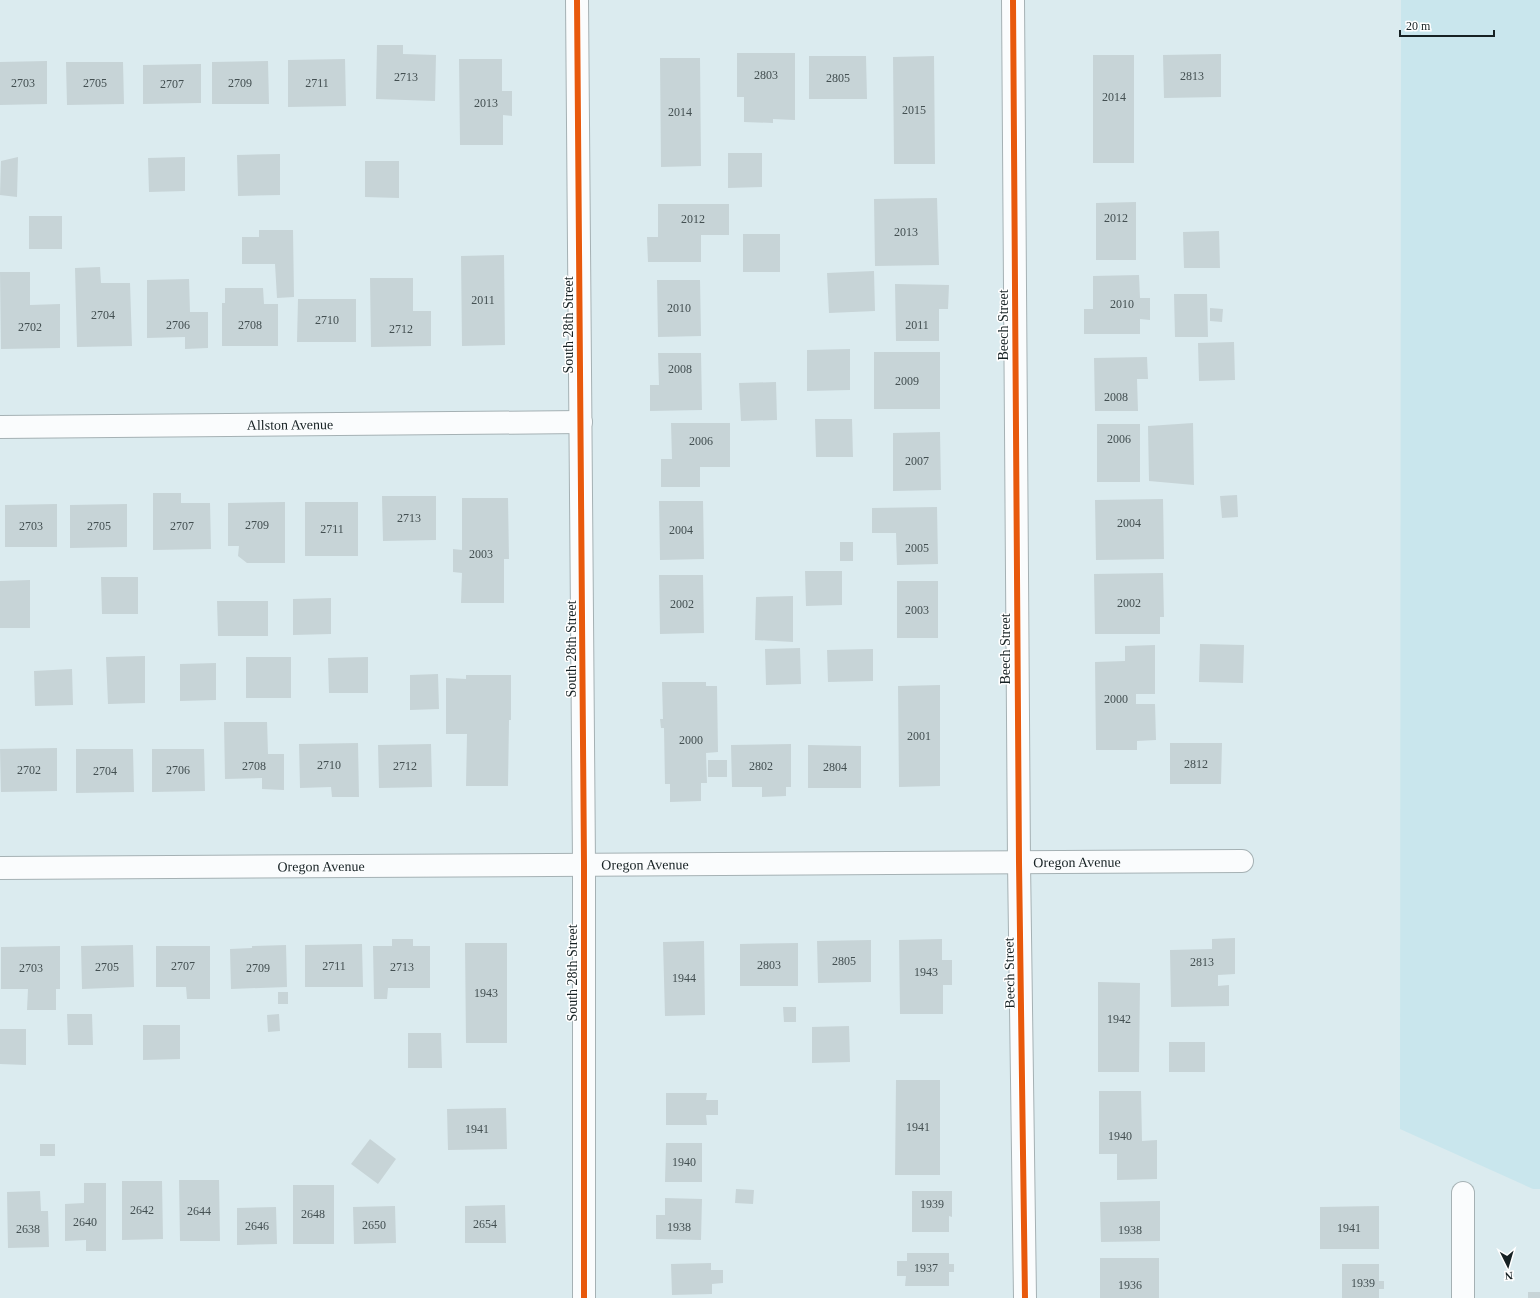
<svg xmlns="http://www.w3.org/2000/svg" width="1540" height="1298" font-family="Georgia,serif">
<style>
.built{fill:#c9e6ed}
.building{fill:#c7d4d7}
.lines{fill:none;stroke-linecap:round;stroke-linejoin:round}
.street-casing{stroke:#a5b1b4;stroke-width:24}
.street{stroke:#fafcfd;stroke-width:22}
.cycleway-casing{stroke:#fff;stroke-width:8}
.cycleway{stroke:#e8590c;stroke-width:6}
.labels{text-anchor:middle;stroke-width:3;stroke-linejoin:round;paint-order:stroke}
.number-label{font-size:12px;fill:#434f51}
.street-label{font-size:14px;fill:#162123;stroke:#fff}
</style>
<rect width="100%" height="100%" fill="#dbebef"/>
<path class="built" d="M1401,0H1540V1189H1533L1400,1129Z"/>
<path class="building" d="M377,45H403V54L436,55L435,101L376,99Z
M737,53H795V120L773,119V123L744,122V97H737Z
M1221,54V97L1164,98L1163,55Z
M1093,55H1134V163H1093Z
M809,56H866L867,99H809Z
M934,56L935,164H894L893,57Z
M660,58H700L701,166L661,167Z
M345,59L346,106L288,107V60Z
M459,59H502V91H512V116L503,115V145H460Z
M47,61V104L0,105V62Z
M268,61L269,104H212V62Z
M66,62H123L124,104L67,105Z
M201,64V103L143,104V65Z
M728,153H762V187L728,188Z
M280,154V195L238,196L237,155Z
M18,157L17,197L0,195L1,161Z
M185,157V191L149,192L148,158Z
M365,161H399V198L365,197Z
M937,198L939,265L875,266L874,199Z
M1136,202V260H1096V203Z
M658,204H729V235H701V262H648L647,237H658Z
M29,216H62V249H29Z
M259,230H293L294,297L277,298L275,264H242V237H259Z
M1219,231L1220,268H1184L1183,232Z
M743,234H780V272H743Z
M504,255L505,345L462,346L461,256Z
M100,267L101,283H130L132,346L77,347L75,268Z
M874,271L875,311L829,313L827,273Z
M0,272H30V305L60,304V348L1,349Z
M1139,275L1140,298H1150V320L1140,319V334H1084V309H1093V276Z
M370,278H413V311H431V346L371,347Z
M189,279L190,312H208V348L185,349V337L147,338V280Z
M657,280H700L701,336L658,337Z
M895,284L949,285L948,309H939V341H896Z
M225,288H263L264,304H278V346H222V303H225Z
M1174,294H1207L1208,337H1175Z
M298,299H356V342H297Z
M1210,308L1223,309L1222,322L1210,321Z
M1234,342L1235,380L1199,381L1198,343Z
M850,349V390L807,391V350Z
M874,352H940V409H874Z
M658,353H701L702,410L650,411V385H659Z
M1147,357L1148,379H1137L1138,411H1095L1094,358Z
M776,382L777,420L741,421L739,383Z
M815,419H852L853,457H816Z
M671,423H730V467H700V487H661V459H672Z
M1193,423L1194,485L1149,481L1148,426Z
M1097,424H1140V482H1097Z
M940,432L941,490L893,491V433Z
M153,493H181V503H210L211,549L153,550Z
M1237,495L1238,517L1222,518L1220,496Z
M382,496H436V540L383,541Z
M462,498H508L509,559H504V603H461L462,573L453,572V549L462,550Z
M1163,499L1164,559L1096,560L1095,500Z
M659,501H703L704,559L660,560Z
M285,502V563H247L238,556L239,546H228V503Z
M305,502H358V556H305Z
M57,504V547H5V505Z
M127,504V547L70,548V505Z
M937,507L938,564L897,565L896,533H872V508Z
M840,542H853V561H840Z
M805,571H842V605L806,606Z
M1163,573L1164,617H1160V634H1095L1094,574Z
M659,575H703L704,633L660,634Z
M101,577H138V614H102Z
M30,580V628H0V581Z
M897,581H938V638H897Z
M793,596V642L755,640L756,597Z
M331,598V634L293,635V599Z
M217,601H268V636H218Z
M1200,644L1244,645L1243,683L1199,682Z
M1155,645V694H1136V704H1155L1156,740L1137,741V750H1096L1095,662L1125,661V646Z
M800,648L801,684L766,685L765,649Z
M873,649V681L828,682L827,650Z
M145,656V703L108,704L106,657Z
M246,657H291V698H246Z
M368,657V693H329L328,658Z
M216,663V700L180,701V664Z
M72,669L73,705L35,706L34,671Z
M438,674L439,709L410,710V675Z
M466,675H511V720H509L508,786H466L467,734H446V678L466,679Z
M662,682H706V686H717L718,752L706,753L707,783H701V801L670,802V784H665L664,728H661L660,719H663Z
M940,685V786L899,787L898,686Z
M224,722H267L268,754H284V790L262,789V778L225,779Z
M358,743L359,797H332L331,787L300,788L299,744Z
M1170,743H1222L1221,784H1170Z
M431,744L432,787L379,788L378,745Z
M791,744V787H786V796L762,797V787H732L731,745Z
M808,745L861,746V788H808Z
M57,748V791L1,792L0,749Z
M76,749H133L134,792L76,793Z
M152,749H204L205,791L152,792Z
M708,760H727V777H708Z
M1235,938V974L1218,975V986L1229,985V1006L1171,1007L1170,950L1212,949V939Z
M392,939H413V946H430V988H388L387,999H374L373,946H392Z
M942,939V960H952V985H943V1014H900L899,940Z
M871,940V982L818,983L817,941Z
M704,941L705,1015L665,1016L663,942Z
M465,943H507V1043H466Z
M798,943V986H740V944Z
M362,944L363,987H305V945Z
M133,945L134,987L82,989L81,946Z
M286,945L287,987L231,989L230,949L252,948V946Z
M60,946V989H56V1010H27L28,989H1V947Z
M156,946H210V999H187L186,987H156Z
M1098,982L1140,983L1139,1072H1098Z
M278,992H288V1004H278Z
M783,1007H796V1022H784Z
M67,1014H92L93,1045H68Z
M279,1014L280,1031L268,1032L267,1015Z
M143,1025H180V1059L143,1060Z
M849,1026L850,1062L812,1063V1027Z
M0,1029H26V1065L0,1064Z
M408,1033H441L442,1068H408Z
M1169,1042H1205V1072H1169Z
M896,1080H940V1175H895Z
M1099,1091H1141L1142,1141L1157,1140V1179L1117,1180V1154H1099Z
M666,1093H707L706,1100H718V1115H706L707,1125H666Z
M506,1108L507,1149L448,1150L447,1109Z
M370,1139L396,1159L378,1184L351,1164Z
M666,1143H702V1182H665Z
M40,1144H55V1156H40Z
M179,1180H219L220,1241H180Z
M122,1181H162L163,1239L122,1240Z
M84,1183H106V1251H86V1240L65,1241V1204L84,1203Z
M293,1185H334V1244H293Z
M736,1189L754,1190L753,1204L735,1203Z
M40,1191L41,1211H48L49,1247L8,1248L7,1192Z
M912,1191H952V1217L949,1216V1232H912Z
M665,1198L702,1199L701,1240L656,1239V1215H665Z
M1160,1201V1241L1101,1242L1100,1202Z
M505,1205L506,1243H465V1206Z
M395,1206L396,1243L354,1244L353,1207Z
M1379,1206V1249H1320V1207Z
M276,1207L277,1244L237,1245V1208Z
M907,1253H949V1264H954V1272H949V1286H905L906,1276H897V1261H907Z
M1100,1258H1159V1298H1100Z
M711,1263V1270H723V1283L712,1284V1294L672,1295L671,1264Z
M1342,1264H1379V1281H1384V1289H1379V1298H1342Z
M1528,1292H1540V1298H1528Z"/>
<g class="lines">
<g class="street-casing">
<g id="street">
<path d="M577,0L584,864V1298"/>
<path d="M1013,0L1019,862L1025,1298"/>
<path id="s1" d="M0,427L581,422"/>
<path id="s2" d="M0,868L1242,861"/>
<path d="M1463,1193V1298"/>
</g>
</g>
<use href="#street" class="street"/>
<g class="cycleway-casing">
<path id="cycleway" d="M577,0L584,864V1298
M1013,0L1019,862L1025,1298"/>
</g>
<use href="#cycleway" class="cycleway"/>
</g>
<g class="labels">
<g class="number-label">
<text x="766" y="79">2803</text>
<text x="1192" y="80">2813</text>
<text x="406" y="81">2713</text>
<text x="838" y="82">2805</text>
<text x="23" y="87">2703</text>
<text x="95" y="87">2705</text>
<text x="240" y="87">2709</text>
<text x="317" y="87">2711</text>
<text x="172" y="88">2707</text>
<text x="1114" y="101">2014</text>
<text x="486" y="107">2013</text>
<text x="914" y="114">2015</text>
<text x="680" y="116">2014</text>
<text x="1116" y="222">2012</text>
<text x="693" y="223">2012</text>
<text x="906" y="236">2013</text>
<text x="483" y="304">2011</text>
<text x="1122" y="308">2010</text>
<text x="679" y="312">2010</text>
<text x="103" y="319">2704</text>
<text x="327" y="324">2710</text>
<text x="178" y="329">2706</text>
<text x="250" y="329">2708</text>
<text x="917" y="329">2011</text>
<text x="30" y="331">2702</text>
<text x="401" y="333">2712</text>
<text x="680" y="373">2008</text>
<text x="907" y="385">2009</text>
<text x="1116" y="401">2008</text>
<text x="1119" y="443">2006</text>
<text x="701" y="445">2006</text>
<text x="917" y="465">2007</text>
<text x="409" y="522">2713</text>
<text x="1129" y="527">2004</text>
<text x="257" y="529">2709</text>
<text x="31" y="530">2703</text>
<text x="99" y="530">2705</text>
<text x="182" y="530">2707</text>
<text x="332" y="533">2711</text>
<text x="681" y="534">2004</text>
<text x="917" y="552">2005</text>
<text x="481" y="558">2003</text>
<text x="1129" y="607">2002</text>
<text x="682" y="608">2002</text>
<text x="917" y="614">2003</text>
<text x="1116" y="703">2000</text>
<text x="919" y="740">2001</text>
<text x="691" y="744">2000</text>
<text x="1196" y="768">2812</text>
<text x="329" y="769">2710</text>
<text x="254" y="770">2708</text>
<text x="405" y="770">2712</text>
<text x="761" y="770">2802</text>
<text x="835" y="771">2804</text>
<text x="29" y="774">2702</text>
<text x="178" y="774">2706</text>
<text x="105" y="775">2704</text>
<text x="844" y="965">2805</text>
<text x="1202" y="966">2813</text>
<text x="769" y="969">2803</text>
<text x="183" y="970">2707</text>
<text x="334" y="970">2711</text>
<text x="107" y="971">2705</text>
<text x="402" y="971">2713</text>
<text x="31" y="972">2703</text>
<text x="258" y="972">2709</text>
<text x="926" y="976">1943</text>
<text x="684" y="982">1944</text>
<text x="486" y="997">1943</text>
<text x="1119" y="1023">1942</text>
<text x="918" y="1131">1941</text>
<text x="477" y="1133">1941</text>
<text x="1120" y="1140">1940</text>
<text x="684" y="1166">1940</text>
<text x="932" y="1208">1939</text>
<text x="142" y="1214">2642</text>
<text x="199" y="1215">2644</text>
<text x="313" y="1218">2648</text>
<text x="85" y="1226">2640</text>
<text x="485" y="1228">2654</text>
<text x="374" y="1229">2650</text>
<text x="257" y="1230">2646</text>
<text x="679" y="1231">1938</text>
<text x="1349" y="1232">1941</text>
<text x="28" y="1233">2638</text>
<text x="1130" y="1234">1938</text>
<text x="926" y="1272">1937</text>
<text x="1363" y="1287">1939</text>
<text x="1130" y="1289">1936</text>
</g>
<g class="street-label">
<text transform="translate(568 325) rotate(-90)" y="5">South 28th Street</text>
<text transform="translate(1003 325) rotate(-90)" y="5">Beech Street</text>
<text dy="5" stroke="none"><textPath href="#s1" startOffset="290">Allston Avenue</textPath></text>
<text transform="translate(571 649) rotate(-90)" y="5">South 28th Street</text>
<text transform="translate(1005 649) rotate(-90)" y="5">Beech Street</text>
<text dy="5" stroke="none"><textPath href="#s2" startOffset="1077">Oregon Avenue</textPath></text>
<text dy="5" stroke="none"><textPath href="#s2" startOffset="645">Oregon Avenue</textPath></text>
<text dy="5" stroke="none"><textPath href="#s2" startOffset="321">Oregon Avenue</textPath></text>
<text transform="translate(572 973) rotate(-90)" y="5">South 28th Street</text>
<text transform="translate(1009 973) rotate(-91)" y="5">Beech Street</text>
</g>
</g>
<g transform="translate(1508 1266) rotate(175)" stroke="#ffffff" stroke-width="3" paint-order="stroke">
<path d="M0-3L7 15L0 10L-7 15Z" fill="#162123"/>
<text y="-6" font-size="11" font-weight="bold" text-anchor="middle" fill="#162123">N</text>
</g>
<path d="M1400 30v6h94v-6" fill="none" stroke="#162123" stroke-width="2"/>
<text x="1406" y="30" font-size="12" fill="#162123" stroke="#ffffff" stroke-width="3" paint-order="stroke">20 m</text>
</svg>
